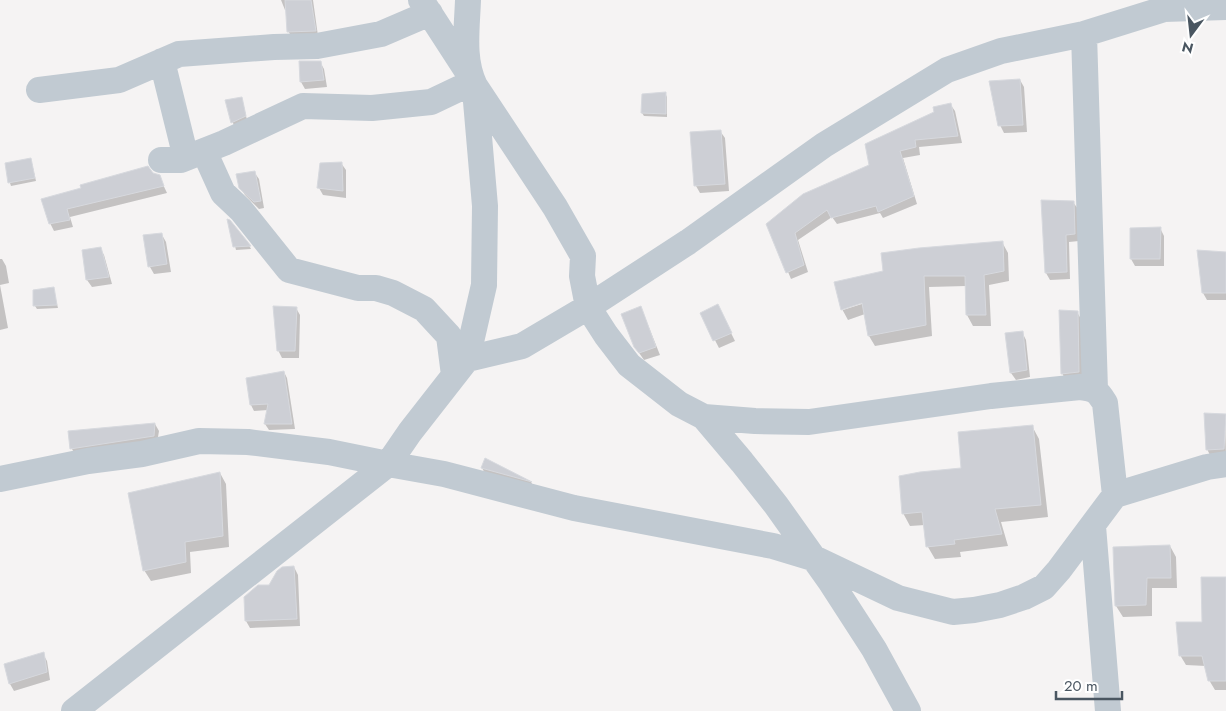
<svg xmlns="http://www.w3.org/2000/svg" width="1226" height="711" font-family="Jost,sans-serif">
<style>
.shadow{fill:#0003;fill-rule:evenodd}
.building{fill:#cdcfd5;stroke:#d7d9de}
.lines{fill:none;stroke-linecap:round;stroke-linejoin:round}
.street{stroke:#c1cad2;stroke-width:26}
</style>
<rect width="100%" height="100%" fill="#f5f3f3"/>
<path class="shadow" d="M281,0H313L318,36L292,37L288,31L287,10H285Z
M320,62L324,69L327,87L305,89L301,82Z
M1020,80L1024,87L1027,132L1004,133L1000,125Z
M665,93L667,97V117L644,116L642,113Z
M242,98L247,120L234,126L226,101Z
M950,104L955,111L962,143L919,147L920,155L903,158L917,204L883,218L880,213L837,224L832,217L798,240L808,272L791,279L768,224L870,165Z
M720,131L725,138L729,191L700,193L696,186Z
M31,159L36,181L11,186L10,183Z
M341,163L346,170V198L323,195L319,188Z
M254,172L259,179L264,208L259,209L245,195L240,187Z
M152,174L159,176L167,193L70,217L73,227L54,231L50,223L43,199Z
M1073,202L1078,209L1079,241L1069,242L1070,279L1050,280L1046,273Z
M229,221L250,247L251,249L236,250Z
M1160,228L1164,236V266H1135L1131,259Z
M162,235L166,242L171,272L154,274L150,267L145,236Z
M1002,242L1008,253L1009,281L989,285L991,326H973L967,315L966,286L929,287L932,336L875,346L869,336L865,314L848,320L842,309L836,283L884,272L883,254L919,249ZM868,300V302L843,310V308Z
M100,248L104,255L112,284L92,287L87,280Z
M1226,253V300H1207L1203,293Z
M0,259H2L6,266L9,283L0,285Z
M0,285L8,328L0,330Z
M53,288L58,308L37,309L35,306Z
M296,308L300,315L299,358H282L278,350Z
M1077,312L1081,319L1083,379L1066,381L1062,373Z
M701,313H721L735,341L719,348Z
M644,315L660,355L644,360L635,347Z
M1022,332L1026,340L1030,377L1016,380L1011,373Z
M284,372L287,378L295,429L269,430L265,424L268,410L254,411L251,405Z
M1225,416L1226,456L1211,457L1207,449Z
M155,424L159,431L157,443L76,456L72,449L70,432Z
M1032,426L1039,439L1048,517L1001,522L1008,546L960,552L961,557L935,559L928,547L925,525L910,526L903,513L963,470Z
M485,459L531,482L534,488L486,475L482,468Z
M220,473L226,484L229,547L190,552L191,573L151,581L144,570Z
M1170,546L1176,557L1177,588H1152V616L1123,617L1116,606Z
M294,567L298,575L300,626L250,628L246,621L270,586Z
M1226,580V690H1215L1209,680L1206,666L1186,665L1180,655L1204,624Z
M43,654L47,661L50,680L14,691L10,684L6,665Z"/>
<path class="building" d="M285,0H311L316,31L287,32Z
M299,61H321L324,80L300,82Z
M1020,79L1023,125L998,126L989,81Z
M666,92V114L641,113L642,94Z
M242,97L246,116L231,123L225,100Z
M951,103L958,136L915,140L916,147L900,151L914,196L878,212L876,206L831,218L827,210L795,233L804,265L786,273L766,224L803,194L869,165L865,144L934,112L933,107Z
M721,130L725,184L694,186L690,132Z
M31,158L35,178L8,183L5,163Z
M342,162L343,191L317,188L320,163Z
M148,166L153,173L160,175L164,186L67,209L70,220L49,224L41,199L81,188L80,185Z
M255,171L261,201L254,202L239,188L236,174Z
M1041,200L1074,201L1075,234L1066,235L1067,272L1045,273Z
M227,219L230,220L251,246L233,247Z
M1161,227L1160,259H1130V228Z
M162,233L167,264L148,267L143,235Z
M1003,241L1004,271L984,275L986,315H966L965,276H924L926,325L868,336L862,303L841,310L834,282L883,271L881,253L919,248Z
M101,247L109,277L86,280L82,250Z
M1197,250L1226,252V293H1202Z
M54,287L57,305L33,306V290Z
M718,304L732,333L713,341L700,313Z
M273,306L297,307L295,351H277Z
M641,306L656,347L639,353L634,347L621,314Z
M1059,310L1078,311L1079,372L1061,374Z
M1023,331L1027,370L1010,373L1005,333Z
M284,371L292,424H264L268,404L250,405L246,378Z
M1204,413L1226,414L1224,449L1206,450Z
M155,423L154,436L70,449L68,431Z
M1033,425L1041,505L995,509L1002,534L954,540L955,544L926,547L922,512L902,514L899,476L920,472L961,468L958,432Z
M485,458L532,482L481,468Z
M220,472L223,536L185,542L186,562L143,571L128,493Z
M1170,545L1171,578H1147L1146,605L1115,606L1113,547Z
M294,566L297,619L245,621L244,597L258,585H269L277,571L282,567Z
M1201,577H1226V681H1208L1202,656H1179L1176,622H1202Z
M44,652L47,672L9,684L4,664Z"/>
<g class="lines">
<path class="street" d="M421,0L467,71
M468,0C467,29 462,60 475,86L555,207L583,256L582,276L588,307L606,335L629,365L679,404L704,417L742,462L776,505L830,581L874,649L908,711
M1084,34L1095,390
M162,61L186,158
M39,90L119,80L179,54L274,47L317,46L381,34L430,13
M204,151L223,193L241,210L289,270L358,288H376L393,293L424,309L449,336L454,375
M161,160H181L224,143L303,106L372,108L431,102L473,82
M467,359L484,285L485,206L475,90
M704,417L755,421L809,422L991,396L1080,387C1095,389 1097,390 1105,403L1115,495
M0,479L88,461L142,454L199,441L248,442L329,452L388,464L444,474L574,508L773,546L816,559L898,598L953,612L974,610L1000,605L1024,597L1044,587L1059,570L1115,495L1207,467L1226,464
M1093,526L1108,711
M74,711L388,464L410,432L467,359L522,346L588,307L688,242L824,145L947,70L1001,51L1084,34L1164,9L1226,7"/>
</g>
<g transform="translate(1191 35) rotate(195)" stroke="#ffffff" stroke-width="4" paint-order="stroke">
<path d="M0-4L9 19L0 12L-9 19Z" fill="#4a5661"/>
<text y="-8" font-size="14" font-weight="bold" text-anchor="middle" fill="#4a5661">N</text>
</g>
<path d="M1056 691v8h66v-8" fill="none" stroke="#4a5661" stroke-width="2.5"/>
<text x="1064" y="691" font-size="15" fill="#4a5661" stroke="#ffffff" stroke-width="4" paint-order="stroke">20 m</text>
</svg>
